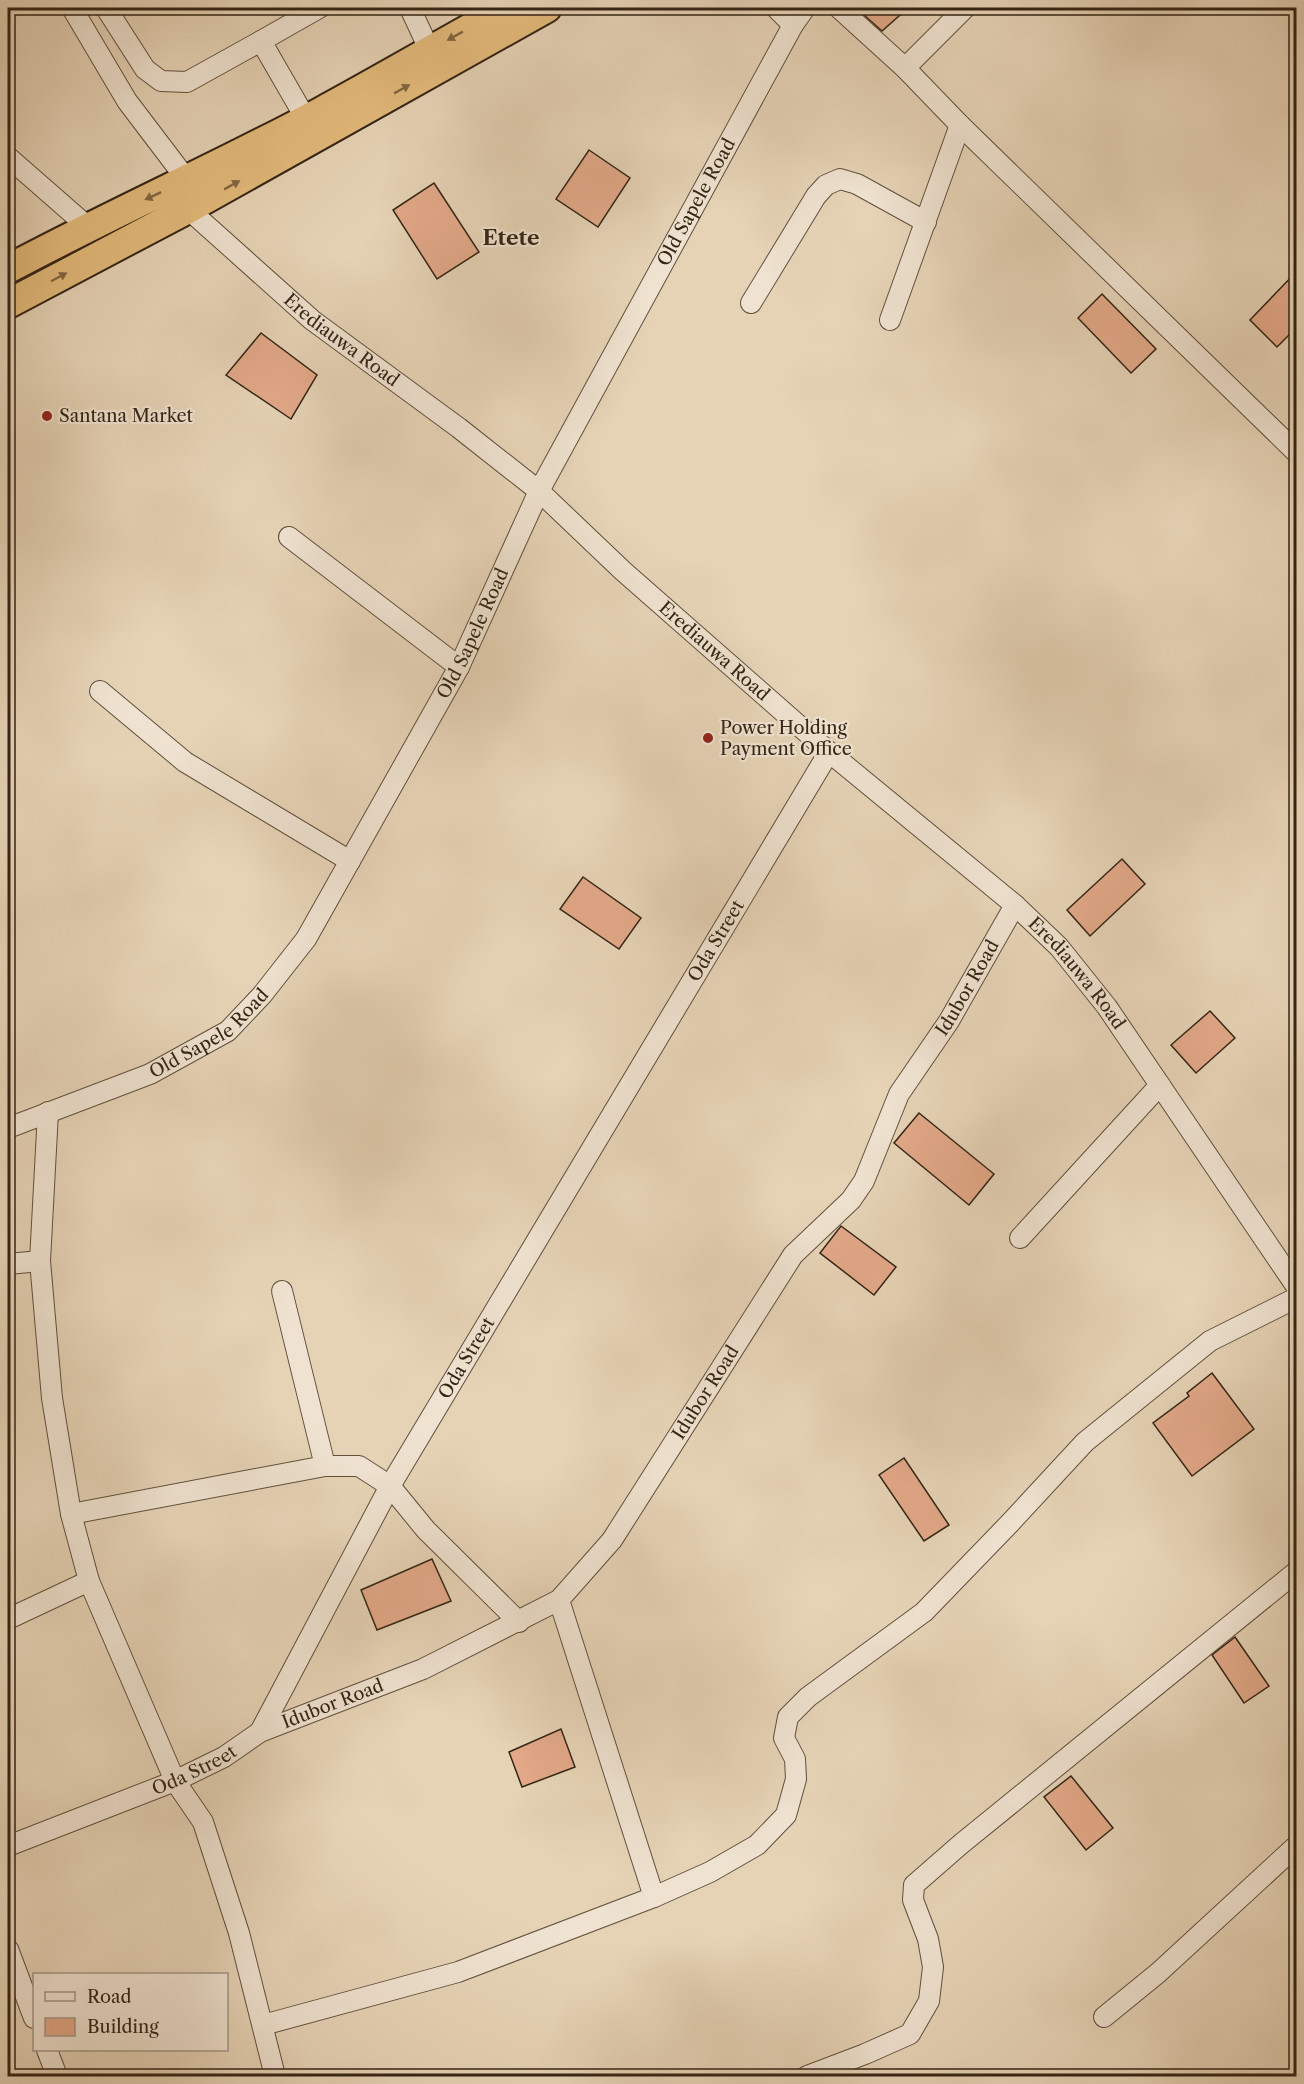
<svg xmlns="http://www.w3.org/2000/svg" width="1304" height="2084" font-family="'Libre Caslon Text',serif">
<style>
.building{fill:#e3a989;stroke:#332515;stroke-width:1.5}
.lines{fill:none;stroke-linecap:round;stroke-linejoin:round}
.minor-casing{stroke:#60503d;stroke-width:22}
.highway-casing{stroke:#332515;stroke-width:32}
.minor{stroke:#efe2d0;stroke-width:20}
.highway{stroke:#e3ba7b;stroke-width:28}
.oneway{fill:#826843}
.poi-dot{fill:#8f2418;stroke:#efe2d0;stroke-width:2}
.labels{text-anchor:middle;stroke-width:4.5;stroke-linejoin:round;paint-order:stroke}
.street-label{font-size:18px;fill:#332515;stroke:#efe2d0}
.poi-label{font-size:18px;fill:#332515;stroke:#efe2d0;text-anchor:start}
.quarter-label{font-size:21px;font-weight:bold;fill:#332515;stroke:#efe2d0}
</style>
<rect width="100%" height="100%" fill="#e6d3b6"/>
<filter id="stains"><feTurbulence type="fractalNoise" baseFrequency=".00333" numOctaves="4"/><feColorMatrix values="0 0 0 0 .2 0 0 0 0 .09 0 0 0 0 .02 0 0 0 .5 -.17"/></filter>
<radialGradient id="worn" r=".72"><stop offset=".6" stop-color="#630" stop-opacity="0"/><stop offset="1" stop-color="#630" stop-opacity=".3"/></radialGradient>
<path class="building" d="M856,8H908L882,31Z
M589,150L630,178L598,227L556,199Z
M434,183L479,252L437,279L393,210Z
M1296,272V328L1277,347L1250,320Z
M1102,294L1156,349L1131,373L1078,318Z
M261,333L317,375L291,419L226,375Z
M1122,859L1145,884L1090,936L1067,910Z
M583,877L641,918L619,949L560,909Z
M1210,1011L1235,1038L1196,1073L1171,1045Z
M919,1113L994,1174L969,1205L894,1143Z
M841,1226L896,1267L874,1295L820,1253Z
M1212,1373L1254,1429L1192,1476L1153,1423L1189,1396L1187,1393Z
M904,1458L949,1525L924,1541L879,1475Z
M432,1559L451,1601L377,1630L361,1590Z
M1235,1637L1269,1686L1244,1703L1212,1655Z
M561,1729L575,1767L522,1787L509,1752Z
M1071,1776L1113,1828L1086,1850L1044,1797Z"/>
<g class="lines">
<g class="minor-casing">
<g id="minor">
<path d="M72,8L127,101L187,180"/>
<path d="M106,8L145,69L161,81L187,82L261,41"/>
<path d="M410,8L430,51"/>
<path d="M776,8L793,25"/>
<path d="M839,8L905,68L960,125L1296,452"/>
<path d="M905,68L965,8"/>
<path d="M306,119L261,41L319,8"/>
<path d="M8,157L88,227"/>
<path id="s1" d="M188,209L312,320L459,428L539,491L623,571L829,752L1015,905L1059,947L1107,1007L1296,1286"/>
<path d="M751,303L816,196L826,185L840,179L857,184L926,222"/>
<path d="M890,320L960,125"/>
<path d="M289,537L459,667"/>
<path d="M100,691L185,762L350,861"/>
<path d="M48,1112L40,1261L52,1398L71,1514L89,1581L175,1781L203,1822L239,1933L275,2076"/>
<path id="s2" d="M8,1128L150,1074L228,1031L262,995L306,939L459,667L539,491L793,25L805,8"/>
<path d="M1020,1238L1160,1085"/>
<path d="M8,1264L40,1261"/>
<path d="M282,1291L325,1466"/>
<path d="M71,1514L325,1466H359L390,1486L426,1530L519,1622"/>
<path d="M559,1600L654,1897"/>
<path d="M8,1619L89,1581"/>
<path id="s3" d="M260,1732L423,1669L559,1600L612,1540L793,1255L851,1200L864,1181L899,1094L949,1021L1015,905"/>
<path id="s4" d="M8,1846L175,1781L224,1757L260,1732L390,1486L829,752"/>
<path d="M8,1949L34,2018"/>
<path d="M1104,2017L1158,1973L1296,1846"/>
<path d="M263,2025L458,1972L654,1897L710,1872L757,1845L786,1815L796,1779L795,1759L784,1738L788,1717L808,1697L924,1612L1010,1523L1085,1442L1210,1341L1296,1298"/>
<path d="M47,2050L57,2076"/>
<path d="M807,2076L865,2054L910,2034L929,2001L933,1967L928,1939L913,1900L914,1885L961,1844L1296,1572"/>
</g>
</g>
<g class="highway-casing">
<path id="highway" d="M8,269C111,214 217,167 320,112C383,78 444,42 506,8
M8,304L188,209L547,8"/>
</g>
<use href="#minor" class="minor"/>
<use href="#highway" class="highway"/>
</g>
<defs><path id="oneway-solid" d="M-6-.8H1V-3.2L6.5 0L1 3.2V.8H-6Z" transform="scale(1.5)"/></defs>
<g class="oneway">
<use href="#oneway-solid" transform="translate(455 36) rotate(151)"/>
<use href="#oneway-solid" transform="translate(402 89) rotate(-29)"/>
<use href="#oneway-solid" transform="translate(232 185) rotate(-29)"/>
<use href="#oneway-solid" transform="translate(153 196) rotate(155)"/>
<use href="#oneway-solid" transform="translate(59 277) rotate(-28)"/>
</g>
<g class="poi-dot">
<circle cx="47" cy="416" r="6"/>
<circle cx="708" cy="738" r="6"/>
</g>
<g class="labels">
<g class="street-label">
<text dy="6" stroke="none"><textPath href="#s2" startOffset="1196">Old Sapele Road</textPath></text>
<text dy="6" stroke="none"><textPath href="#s1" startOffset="202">Erediauwa Road</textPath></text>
<text dy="6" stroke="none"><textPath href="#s2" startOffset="710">Old Sapele Road</textPath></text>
<text dy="6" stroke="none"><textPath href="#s1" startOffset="688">Erediauwa Road</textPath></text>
<text dy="6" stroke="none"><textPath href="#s4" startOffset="1191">Oda Street</textPath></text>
<text dy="6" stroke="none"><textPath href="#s1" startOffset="1174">Erediauwa Road</textPath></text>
<text dy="6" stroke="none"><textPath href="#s3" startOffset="1068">Idubor Road</textPath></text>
<text dy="6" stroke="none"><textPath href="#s2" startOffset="224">Old Sapele Road</textPath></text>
<text dy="6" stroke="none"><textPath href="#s4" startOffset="705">Oda Street</textPath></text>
<text dy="6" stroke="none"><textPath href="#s3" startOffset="582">Idubor Road</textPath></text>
<text dy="6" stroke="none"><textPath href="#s3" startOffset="78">Idubor Road</textPath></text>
<text dy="6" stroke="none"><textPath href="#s4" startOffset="201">Oda Street</textPath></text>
</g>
<g class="poi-label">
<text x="59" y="422">Santana Market</text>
<text x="720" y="734">Power Holding<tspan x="720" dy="21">Payment Office</tspan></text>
</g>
<g class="quarter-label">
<text x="511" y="245">Etete</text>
</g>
</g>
<rect width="1304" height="2084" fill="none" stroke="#e6d3b6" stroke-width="30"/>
<rect x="9" y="9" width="1286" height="2066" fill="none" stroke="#332515" stroke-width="3"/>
<rect x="15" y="15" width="1274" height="2054" fill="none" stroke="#332515" stroke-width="1.5"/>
<rect x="33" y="1973" width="195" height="78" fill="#efe2d0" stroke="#a49685" stroke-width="1.5"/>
<rect x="45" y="1992" width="30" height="9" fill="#efe2d0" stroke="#a49685" stroke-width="1.5"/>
<text x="87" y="2003" font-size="18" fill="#332515">Road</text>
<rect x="45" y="2018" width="30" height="18" fill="#e3a989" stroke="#a49685" stroke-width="1.5"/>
<text x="87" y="2033" font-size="18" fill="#332515">Building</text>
<rect width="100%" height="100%" filter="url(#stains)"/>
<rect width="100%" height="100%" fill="url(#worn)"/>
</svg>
